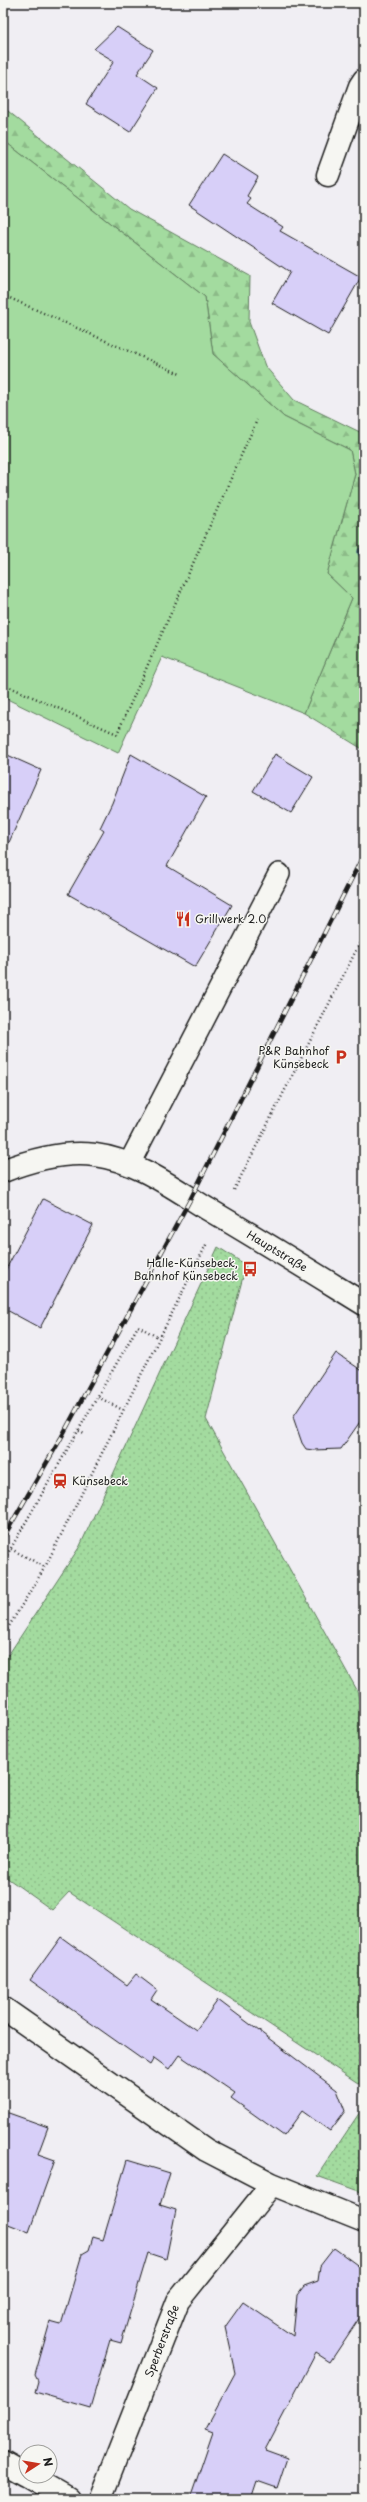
<svg xmlns="http://www.w3.org/2000/svg" width="367" height="2502" font-family="'Playpen Sans',sans-serif">
<style>
.grass{fill:url(#grass-dots);stroke:#607c5e}
.forest{fill:url(#forest-firs);stroke:#607c5e}
.pitch{fill:#a3db9f;stroke:#607c5e}
.lines{fill:none;stroke-linecap:round;stroke-linejoin:round}
.stream{stroke:#56868d;stroke-width:10}
.building{fill:#d7cff8;stroke:#1c1c1c}
.service-casing{stroke:#1c1c1c;stroke-width:24}
.minor-casing{stroke:#1c1c1c;stroke-width:25}
.path{stroke:#1c1c1c;stroke-width:2.5;stroke-dasharray:1 3;stroke-linecap:butt}
.service{stroke:#f6f6f2;stroke-width:21}
.minor{stroke:#f6f6f2;stroke-width:22}
.rail-casing{stroke:#1c1c1c;stroke-width:4.5}
.rail{stroke:#f6f6f2;stroke-width:3;stroke-dasharray:9;stroke-linecap:butt}
.labels{text-anchor:middle;stroke-width:3;stroke-linejoin:round;paint-order:stroke}
.poi-label{font-size:11px;fill:#1c1c1c;stroke:#f6f6f2;text-anchor:start}
.street-label{font-size:11px;fill:#1c1c1c;stroke:#f6f6f2}
</style>
<defs>
<pattern id="grass-dots" width="8" height="8" patternUnits="userSpaceOnUse"><rect width="8" height="8" fill="#a3db9f"/><path d="M2 2h.1M6 6h.1" fill="none" stroke="#8cbb88" stroke-width="1.8" stroke-linecap="round"/></pattern>
<pattern id="forest-firs" width="22" height="20" patternUnits="userSpaceOnUse"><rect width="22" height="20" fill="#a3db9f"/><path d="M5 1l3.5 6h-7zM16 11l3.5 6h-7z" fill="#8cbb88"/></pattern>
</defs>
<rect width="100%" height="100%" fill="#f0eef3"/>
<filter id="ink" filterUnits="userSpaceOnUse"><feTurbulence type="fractalNoise" baseFrequency=".025" numOctaves="2"/><feDisplacementMap in="SourceGraphic" scale="8" xChannelSelector="R" yChannelSelector="G"/><feConvolveMatrix kernelMatrix="1 2 1 2 8 2 1 2 1" color-interpolation-filters="sRGB"/></filter>
<g filter="url(#ink)">
<path class="grass" d="M218,1247L246,1265L206,1419L357,1690L364,1724V2087L69,1892L52,1910L3,1875V1663L80,1546Z
M364,2106V2193L317,2176Z"/>
<path class="forest" d="M3,107L129,209L250,276L249,322L265,366L294,400L364,434V750L304,713L352,598L327,574L355,474L350,450L284,417L213,354L205,297L3,140Z"/>
<path class="pitch" d="M3,140L205,297L213,354L284,417L350,450L355,474L327,574L352,598L304,713L162,657L118,753L3,697Z"/>
<g class="lines">
<path class="stream" d="M362,552L364,553"/>
</g>
<path class="building" d="M117,27L153,50L137,74L158,88L130,132L86,104L114,61L94,49Z
M222,154L258,177L247,196L251,199L247,204L283,227L280,231L361,277L328,335L272,303L290,272L189,205Z
M3,753L41,770L3,856Z
M131,754L206,797L167,866L232,905L195,967L68,894L104,831L100,828L112,803Z
M275,754L313,777L291,813L253,791Z
M43,1199L93,1225L40,1328L3,1308V1275Z
M336,1353L364,1372V1416L341,1449L313,1450L306,1449L302,1443L293,1417Z
M61,1937L127,1985L136,1974L157,1990L151,1999L196,2030L218,2000L337,2090L345,2111L330,2131L302,2111L284,2136L231,2098L235,2093L179,2055L169,2069L154,2058L150,2065L30,1980Z
M3,2111L48,2127L38,2154L55,2160L29,2232L3,2222Z
M127,2160L170,2173L160,2205L176,2210L166,2259L148,2253L121,2343L110,2340L90,2408L35,2392L38,2381L35,2375L50,2322L61,2325L82,2254L89,2250L93,2237L103,2240Z
M334,2248L364,2270V2311L330,2362L316,2353L265,2450L287,2458L277,2488L257,2481L251,2499H190L213,2432L205,2429L235,2373L225,2327L243,2302L293,2336L297,2295L304,2286L318,2281L320,2266Z"/>
<g class="lines">
<g class="service-casing">
<path id="service" d="M129,1164L279,874"/>
</g>
<g class="minor-casing">
<path id="minor" d="M328,175L360,86L364,80
M3,1171C31,1160 64,1151 95,1155C135,1160 172,1187 206,1208C259,1239 312,1272 364,1304
M3,2008L206,2150L272,2184L364,2221
M3,2462L26,2475
M28,2476L68,2499
M100,2499L178,2301L272,2184"/>
</g>
<path class="path" d="M3,295L180,374
M3,684L117,734L257,420
M234,1190L364,935
M98,1397L123,1410
M79,1431L84,1434
M11,1549L45,1567
M3,1562L138,1326L159,1338
M3,1636L45,1567L207,1243"/>
<use href="#service" class="service"/>
<use href="#minor" class="minor"/>
<g class="rail-casing">
<path id="rail" d="M3,1538L61,1438L191,1198L364,854"/>
</g>
<use href="#rail" class="rail"/>
</g>
</g>
<defs>
<g id="restaurant-bare" transform="scale(1.2)"><path d="M-5-6h1v4h1v-4h1v4h1v-4h1v5L-1.5 .5V6h-2V.5L-5-1ZM5-6V6H3V1.5H1.5Q1.5-4 5-6Z" fill="#c8321e" stroke="#f6f6f2" stroke-width="2.5" paint-order="stroke"/></g>
<g id="parking-bare" transform="scale(1.2)"><path d="M-3.5-5.5H1a3.5 3.5 0 0 1 0 7H-1V5.5H-3.5ZM-1-3.4V-.6H.8a1.4 1.4 0 0 0 0-2.8Z" fill="#c8321e" stroke="#f6f6f2" stroke-width="2.5" paint-order="stroke"/></g>
<g id="bus-bare" transform="scale(1.2)"><path d="M-5-6H5V4H4V6H2V4H-2V6H-4V4H-5ZM-3.5-4V0h7V-4ZM-3.5 1.2v1.5H-2V1.2ZM2 1.2v1.5H3.5V1.2Z" fill="#c8321e" stroke="#f6f6f2" stroke-width="2.5" paint-order="stroke"/></g>
<g id="station-bare" transform="scale(1.2)"><path d="M-3-6H3Q5-6 5-4V2Q5 4 3 4L4.5 6H3L1.5 4h-3L-3 6H-4.5L-3 4Q-5 4-5 2V-4Q-5-6-3-6ZM-3.5-4v3h7v-3ZM-3.5 1v1.5H-2V1ZM2 1v1.5H3.5V1Z" fill="#c8321e" stroke="#f6f6f2" stroke-width="2.5" paint-order="stroke"/></g>
</defs>
<g fill-rule="evenodd">
<use href="#restaurant-bare" x="183" y="919"/>
<use href="#parking-bare" x="341" y="1057"/>
<use href="#bus-bare" x="250" y="1269"/>
<use href="#station-bare" x="60" y="1481"/>
</g>
<g class="labels">
<g class="poi-label">
<text x="195" y="923">Grillwerk 2.0</text>
<text x="329" y="1055" text-anchor="end">P&amp;R Bahnhof<tspan x="329" dy="13">Künsebeck</tspan></text>
<text x="238" y="1267" text-anchor="end">Halle-Künsebeck,<tspan x="238" dy="13">Bahnhof Künsebeck</tspan></text>
<text x="72" y="1485">Künsebeck</text>
</g>
<g class="street-label">
<text transform="translate(277 1251) rotate(31)" y="4">Hauptstraße</text>
<text transform="translate(162 2341) rotate(-69)" y="4">Sperberstraße</text>
</g>
</g>
<rect width="367" height="2502" fill="none" stroke="#f6f6f2" stroke-width="16"/>
<rect x="8" y="8" width="351" height="2486" fill="none" stroke="#1c1c1c" stroke-width="1.5" filter="url(#ink)"/>
<g transform="translate(38 2464) rotate(78)"><circle r="19" fill="#f6f6f2" stroke="#9f9f9c"/>
<path d="M0-3L7 15L0 10L-7 15Z" fill="#c8321e"/>
<text y="-6" font-size="11" font-weight="bold" text-anchor="middle" fill="#1c1c1c">N</text>
</g>
</svg>
